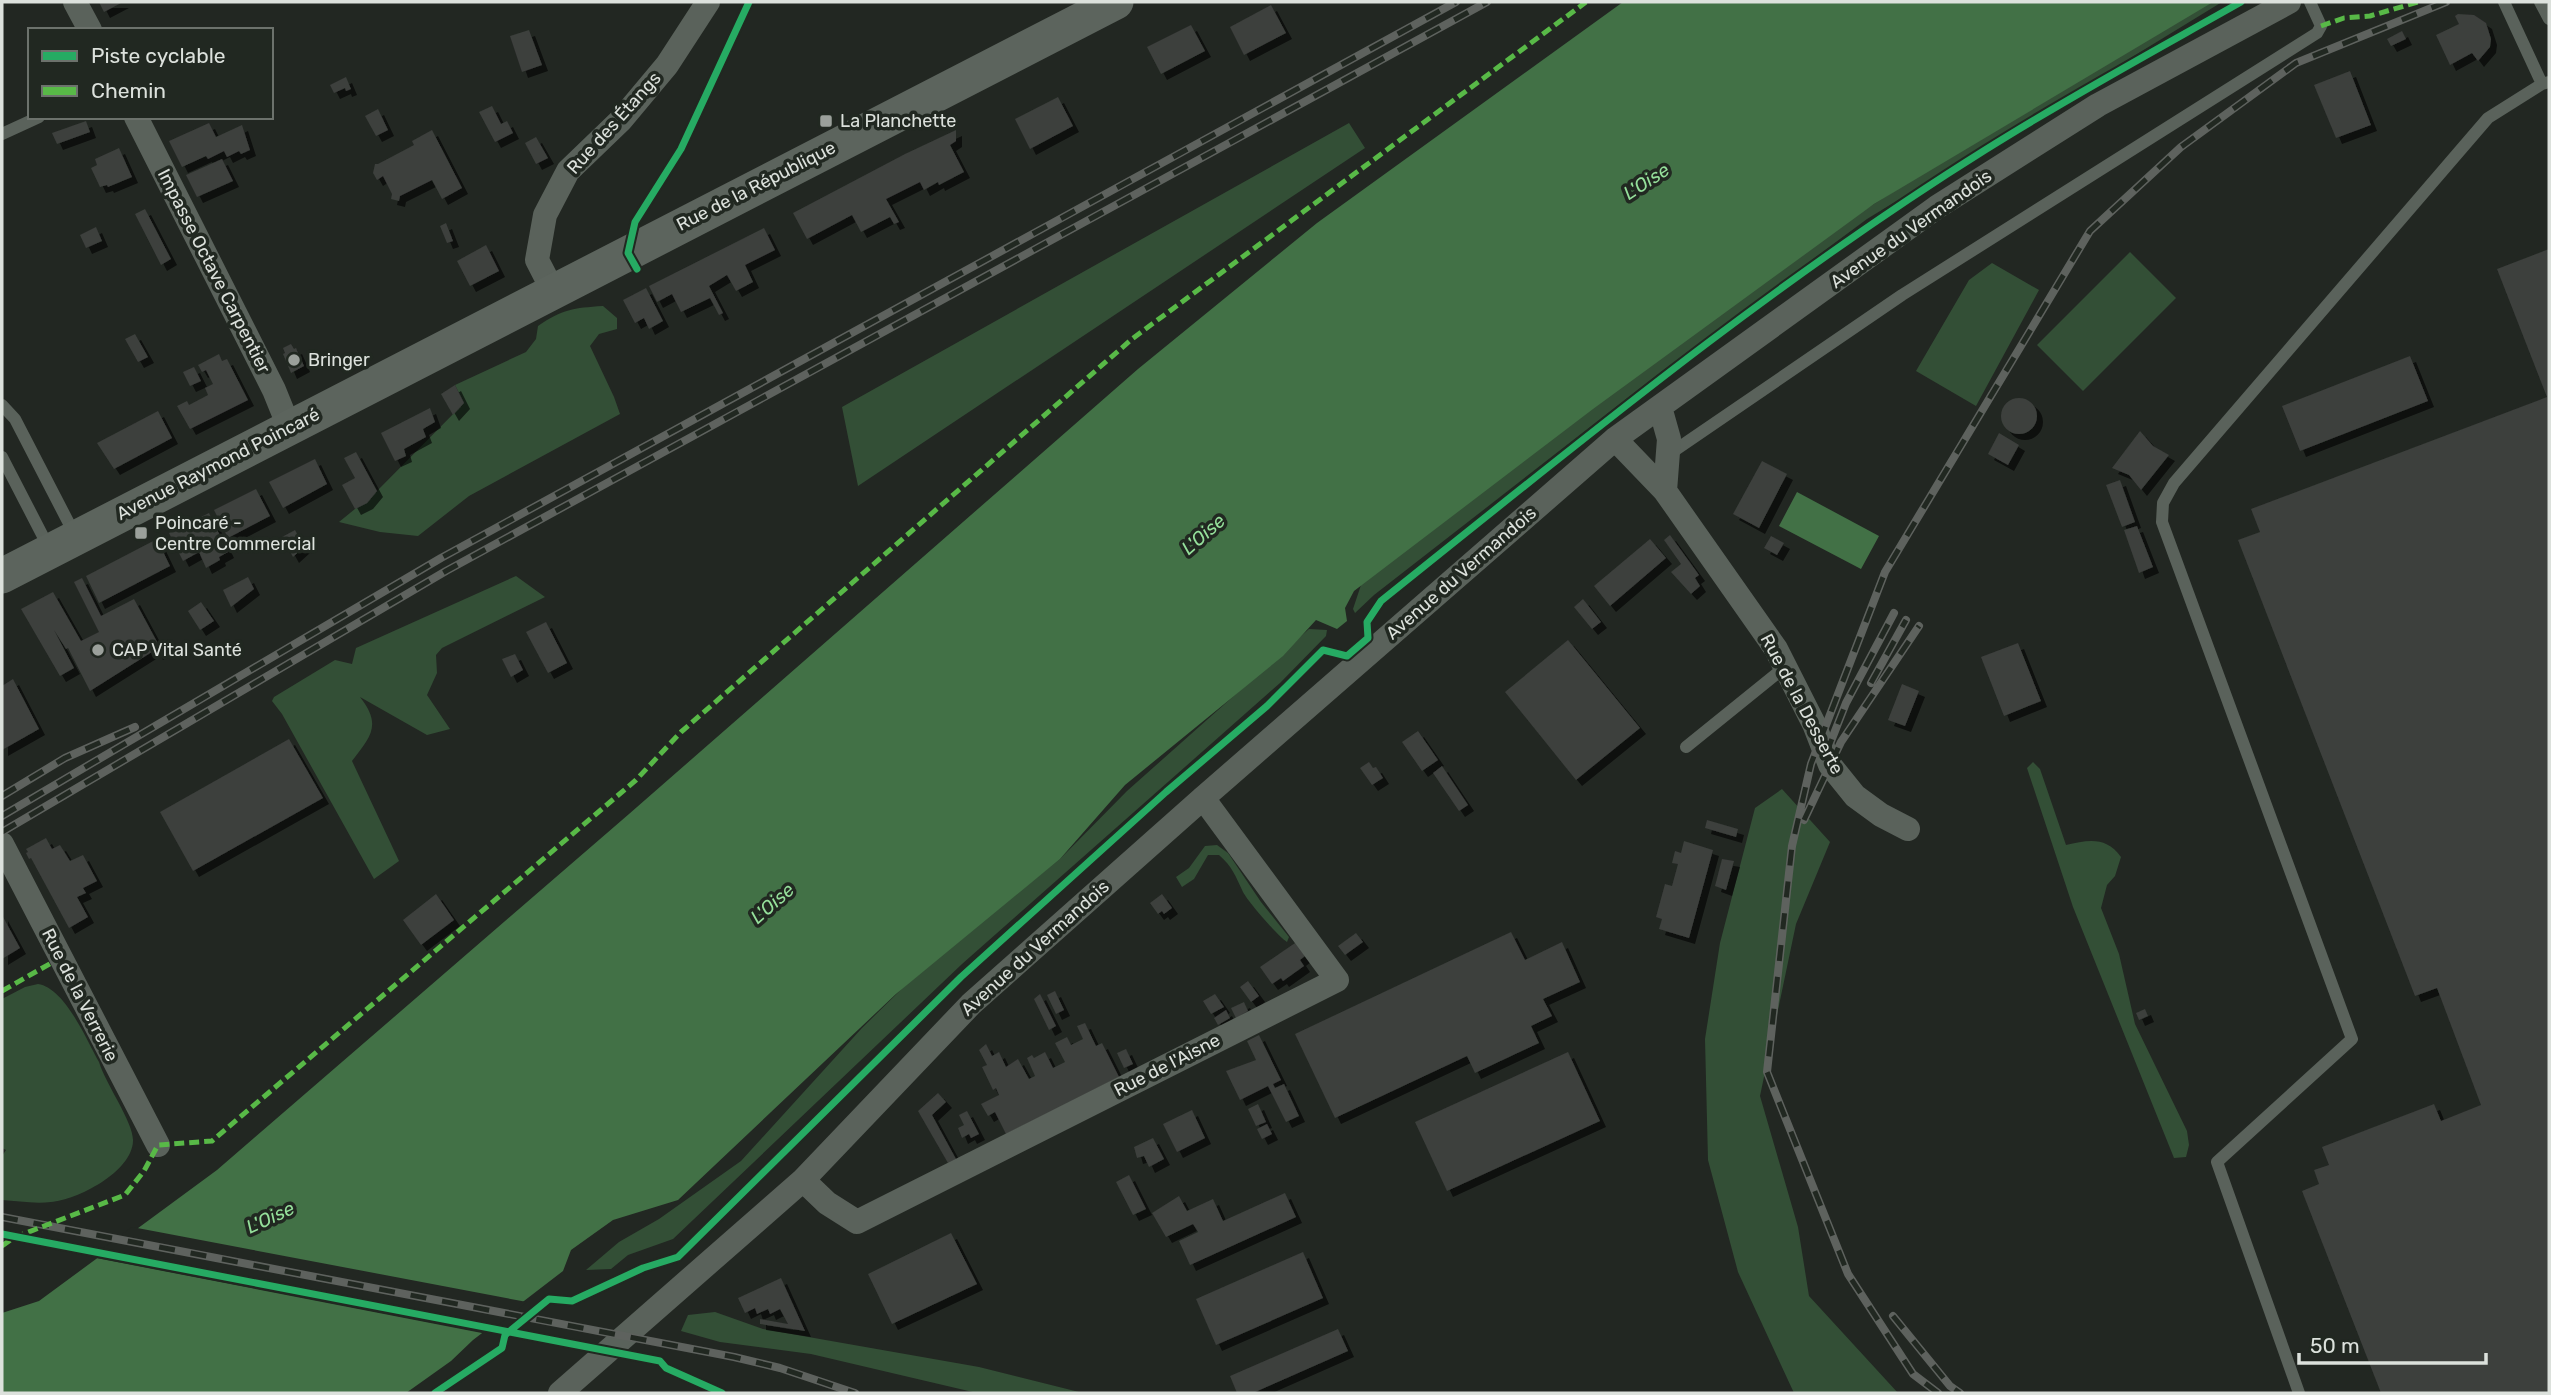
<svg xmlns="http://www.w3.org/2000/svg" width="2551" height="1395" font-family="Rubik,sans-serif">
<style>
.green{fill:#334f36}
.water{fill:#427146}
.pier{fill:#222722}
.building{fill:#3c3f3c;filter:url(#shadow)}
.lines{fill:none;stroke-linecap:round;stroke-linejoin:round}
.lane{stroke:#5a625b;stroke-width:12}
.street{stroke:#5a625b;stroke-width:24}
.secondary{stroke:#5c645d;stroke-width:35}
.rail-casing{stroke:#5e625e;stroke-width:8}
.rail{stroke:#212821;stroke-width:5;stroke-dasharray:16;stroke-linecap:butt}
.quiet{stroke:#58b947;stroke-width:5;stroke-dasharray:10 5;stroke-linecap:butt}
.cycleway-casing{stroke:#212821;stroke-width:11}
.cycleway{stroke:#26ab63;stroke-width:7}
.poi-dot{fill:#9ba09b;stroke:#212821;stroke-width:2.5}
.labels{text-anchor:middle;stroke-width:7;stroke-linejoin:round;paint-order:stroke}
.poi-label{font-size:18px;fill:#dce1dc;stroke:#212821;text-anchor:start}
.street-label{font-size:18px;fill:#dce1dc;stroke:#212821}
.water-label{font-size:19px;font-style:italic;fill:#95e09b;stroke:#212821}
</style>
<defs>
<filter id="shadow"><feDropShadow dx="6" dy="6" stdDeviation="0" flood-color="#0009"/></filter>
</defs>
<rect width="100%" height="100%" fill="#222722"/>
<path class="green" d="M2193,2H2222L1867,219L1662,371L1374,595L1355,613L1353,609L1365,573L1713,306Z
M1349,123L1365,148L858,486L842,407Z
M2130,252L2176,298L2083,391L2037,345Z
M1992,263L2039,290L1976,406L1916,371L1969,280Z
M603,306L617,318V329L599,334L590,346L614,397L620,414L469,496L418,536L380,532L339,522L377,491L464,403L455,385L526,352L536,339L538,326C563,309 573,308 603,306Z
M516,576L545,597L442,648L436,655L437,673L427,695L450,729L427,735L360,697C382,725 371,736 352,761L399,861L374,879L282,714L272,701L274,697L335,660L352,664L356,648Z
M1309,629L1327,630L1326,636L1280,683L962,964L673,1239L628,1255L611,1269L586,1270L619,1242L659,1219L741,1161L862,1028L922,969L1060,859L1127,791Z
M2033,762L2040,769L2066,845C2088,840 2106,836 2121,857L2115,876L2107,885L2101,908L2119,954L2135,1024L2187,1131L2189,1145L2186,1157L2174,1158L2073,907L2027,768Z
M1782,789L1830,842L1796,924L1760,1096L1798,1227L1809,1296L1898,1393H1794L1738,1272L1708,1160L1705,1039L1720,943L1755,808Z
M1217,845L1228,853L1261,902L1289,937L1287,942C1277,935 1249,903 1243,892C1236,877 1232,866 1219,855H1208L1194,879L1182,887L1176,877L1189,868L1205,846Z
M38,984C65,988 86,1039 99,1062C105,1083 134,1123 133,1141C132,1172 77,1200 51,1202C35,1204 17,1201 2,1200V1156L6,1150L2,1148V999L25,987Z
M715,1312L763,1329L979,1367L1083,1393H977L811,1354L720,1342L681,1331L688,1315Z"/>
<path class="water" d="M1623,2H2213L1874,204L1593,409L1354,591L1345,608L1347,621L1337,629L1316,620L1283,656L1125,785L1060,859L896,994L678,1200L613,1220L571,1250L563,1271L473,1340L451,1361L406,1393H2V1313L39,1301L217,1170L629,814L1138,369L1317,223Z
M1797,492L1879,536L1861,569L1779,526Z"/>
<path class="pier" d="M132,1227L527,1302L487,1334L91,1257Z"/>
<path class="building" d="M99,2H123L104,12Z
M1271,5L1286,33L1244,55L1230,27Z
M2458,14L2474,15L2486,23L2491,39L2490,47L2478,61L2472,53L2450,65L2436,35L2459,24L2455,16Z
M1191,25L1205,51L1161,74L1147,47Z
M529,30L542,65L522,72L510,36Z
M2402,31L2406,39L2391,46L2387,39Z
M2350,71L2371,125L2336,138L2314,85Z
M346,77L351,89L346,91L345,88L334,93L330,85Z
M1058,97L1073,126L1030,149L1015,119Z
M492,106L501,124L507,121L513,133L495,142L479,112Z
M378,109L388,130L376,136L365,116Z
M86,121L90,132L57,144L52,133Z
M209,123L216,137L242,125L250,150L241,154L239,151L227,157L224,151L208,159L206,156L182,167L169,141Z
M432,130L462,188L442,199L432,180L400,196L399,201L391,199L392,194L383,176L377,180L373,173L375,164H378L414,145L412,141Z
M956,130V141L950,145L964,172L939,185L938,182L924,190L920,182L886,199L899,222L894,224L890,217L861,232L852,215L807,239L793,213L905,154Z
M536,137L548,158L536,164L525,143Z
M119,148L132,177L108,187L107,185L100,187L91,168L97,165L95,159Z
M222,159L233,181L197,197L186,175Z
M145,209L171,259L161,265L135,214Z
M446,223L453,241L447,243L440,226Z
M96,227L102,241L86,248L80,235Z
M764,228L775,250L745,265L753,282L736,291L727,275L709,286L723,313L719,315L710,298L681,312L672,294L657,302L649,286Z
M486,245L499,271L470,286L457,261Z
M2549,249V1393H2381L2302,1191L2319,1184L2314,1170L2329,1165L2322,1147L2434,1104L2441,1121L2481,1105L2437,988L2415,996L2238,540L2260,532L2251,509L2547,397L2497,269Z
M646,288L663,321L649,329L644,318L635,323L623,300Z
M135,334L148,357L138,362L125,339Z
M291,344L294,349L296,348L304,366L291,373L283,354L285,353L283,348Z
M219,354L222,361L227,359L248,400L190,429L177,406L187,401L189,405L208,395L205,388L213,384L206,370L202,372L198,365Z
M2410,356L2428,401L2300,451L2282,406Z
M194,367L201,381L190,386L183,372Z
M455,385L464,403L453,415L441,394Z
M2001 416a18 18 0 1 1 36 0a18 18 0 1 1-36 0Z
M430,408L435,422L423,429L426,437L404,449L406,456L395,461L381,433Z
M158,411L172,438L114,469L97,443Z
M2140,431L2153,446L2169,455L2141,490L2129,475L2112,468Z
M1999,433L2019,445L2008,465L1988,454Z
M356,452L377,491L367,503L355,509L342,485L355,478L344,458Z
M315,459L327,484L283,508L269,482Z
M1762,461L1787,474L1759,528L1733,514Z
M2120,480L2135,522L2122,527L2106,485Z
M256,489L270,516L228,538L214,510Z
M209,513L228,552L219,557L220,560L206,568L199,552L183,561L169,533Z
M2137,526L2153,567L2139,573L2124,530Z
M295,530L304,547L293,557L282,537Z
M1670,535L1699,575L1695,578L1700,586L1691,594L1671,572L1681,564L1664,540Z
M1771,536L1784,543L1777,555L1764,548Z
M157,539L170,566L99,603L86,576Z
M1650,539L1666,558L1610,606L1594,586Z
M248,577L254,589L231,607L223,590Z
M82,578L101,616L134,599L162,651L157,654L155,650L90,691L68,648L66,649L54,630L74,668L60,676L21,609L53,592L81,641L99,632L74,582Z
M1583,599L1601,622L1592,629L1574,607Z
M201,602L214,621L200,630L188,611Z
M546,622L567,663L548,673L526,632Z
M1568,640L1640,728L1576,780L1505,692Z
M2018,643L2041,701L2004,716L1981,657Z
M515,654L523,670L511,677L502,659Z
M13,679L39,729L2,750V686Z
M1902,684L1919,691L1905,726L1888,720Z
M1418,731L1438,760L1422,771L1402,742Z
M289,739L323,798L193,871L160,812Z
M1369,762L1373,768L1376,767L1383,778L1372,785L1360,768Z
M1442,766L1468,805L1459,811L1433,773Z
M1707,820L1738,829L1736,837L1705,828Z
M46,838L52,849L60,845L70,861L83,855L97,881L83,888L86,893L77,897L88,917L69,928L31,858L29,859L26,853L28,852L26,849Z
M1684,841L1713,850L1689,938L1659,929L1662,919L1656,917L1665,884L1672,886L1678,864L1672,863L1675,851L1681,853Z
M1722,859L1734,861L1726,890L1715,886Z
M436,894L454,920L421,945L403,920Z
M1162,894L1172,908L1164,914L1162,911L1158,914L1150,903Z
M2,915L20,948L2,959Z
M1511,932L1525,960L1562,942L1580,982L1543,999L1552,1016L1531,1026L1539,1043L1475,1073L1467,1056L1335,1118L1295,1034Z
M1356,933L1363,942L1345,955L1338,946Z
M1295,943L1305,956L1300,960L1304,966L1283,981L1281,978L1272,984L1260,967Z
M1248,981L1259,996L1251,1002L1240,987Z
M1055,991L1064,1010L1056,1014L1047,995Z
M1040,994L1056,1026L1049,1030L1034,999Z
M1215,994L1224,1007L1211,1014L1203,1001Z
M1244,1002L1248,1011L1236,1018L1231,1008Z
M2145,1009L2148,1016L2139,1020L2136,1013Z
M1226,1010L1230,1018L1218,1025L1214,1018Z
M1085,1023L1096,1046L1102,1043L1119,1077L1006,1134L995,1112L988,1116L981,1104L999,1095L996,1088L993,1090L982,1067L987,1065L979,1050L986,1044L992,1056L999,1052L1006,1067L1018,1059L1029,1079L1035,1076L1027,1058L1032,1055L1034,1058L1045,1052L1053,1068L1065,1062L1055,1043L1067,1037L1071,1045L1083,1039L1077,1026Z
M1259,1035L1281,1080L1273,1084L1275,1088L1284,1084L1299,1116L1286,1122L1268,1086L1240,1100L1226,1071L1256,1060L1247,1041Z
M1126,1049L1133,1064L1124,1068L1117,1053Z
M1568,1052L1600,1121L1447,1191L1415,1122Z
M938,1093L946,1102L932,1115L956,1159L948,1163L918,1111Z
M1258,1104L1266,1122L1256,1126L1248,1109Z
M1192,1110L1205,1138L1177,1152L1163,1124Z
M967,1111L979,1134L971,1138L969,1134L962,1138L958,1128L964,1125L959,1115Z
M1267,1124L1272,1134L1262,1139L1257,1129Z
M1153,1138L1164,1159L1149,1167L1144,1156L1137,1158L1134,1147Z
M1129,1175L1146,1209L1133,1215L1116,1182Z
M1285,1193L1296,1217L1190,1265L1179,1241L1198,1232L1193,1224L1166,1237L1152,1213L1179,1196L1187,1211L1213,1199L1223,1221Z
M951,1233L977,1284L892,1324L868,1274Z
M1303,1252L1323,1298L1216,1345L1196,1299Z
M781,1278L805,1331L760,1324V1319L788,1324L780,1309L770,1314L768,1309L757,1314L755,1308L745,1313L738,1298Z
M1338,1329L1348,1351L1253,1393H1237L1230,1376Z"/>
<g class="lines">
<path class="lane" d="M2504,2L2542,84
M2540,2L2549,19
M2,134L39,117
M2,405L15,419L76,537
M1668,455L1902,295L2317,33L2321,26L2310,2
M2,457L50,550
M1686,747L1785,667
M2299,1393L2217,1162L2352,1039L2162,522L2163,503L2174,483L2488,118L2542,84L2549,82"/>
<path class="street" d="M75,2L90,30
M136,117L274,390L289,427
M553,291L537,260L545,215L568,171L621,120L667,65L708,2
M1660,407L1669,439L1665,491
M1615,439L1665,491L1776,649L1814,724L1830,765L1855,796L1881,815L1908,829
M2,844L158,1145
M803,1180L827,1203L857,1222L1337,980L1203,798
M560,1393L803,1180L971,1004L1203,798L1615,439L1937,207L2098,105L2289,2"/>
<path class="secondary" d="M2,576L1116,2"/>
<g class="rail-casing">
<path id="rail" d="M1871,683L1906,620
M1826,754L1846,703L1894,613
M2,796L65,758L135,727
M2,816L441,558L1456,2
M1804,820L1841,742L1919,626
M2,832L446,571L1487,2
M2,1217L734,1357L780,1368L855,1393
M1893,1316L1950,1386L1960,1393
M1938,1393L1913,1374L1848,1274L1767,1072L1792,846L1811,764L1885,572L2090,231L2181,147L2296,63L2446,2"/>
</g>
<use href="#rail" class="rail"/>
<path class="quiet" d="M2321,26L2344,18L2370,16L2418,2
M2,991L60,958
M2,1246L13,1238L125,1195L144,1171L158,1145L212,1141L636,780L681,732L1132,339L1586,2"/>
<g class="cycleway-casing">
<path id="cycleway" d="M637,269L628,253L635,222L681,149L749,2
M2,1234L660,1361L666,1368L722,1393
M435,1393L502,1348L505,1335L549,1299L572,1301L643,1268L678,1257L961,977L1166,792L1267,706L1323,650L1347,656L1368,638L1367,622L1381,601C1577,444 1772,283 1985,150C2069,97 2156,50 2241,2"/>
</g>
<use href="#cycleway" class="cycleway"/>
</g>
<g class="poi-dot">
<rect x="819" y="114" width="14" height="14" rx="3.5"/>
<circle cx="294" cy="360" r="7"/>
<rect x="134" y="526" width="14" height="14" rx="3.5"/>
<circle cx="98" cy="650" r="7"/>
</g>
<g class="labels">
<g class="poi-label">
<text x="840" y="127">La Planchette</text>
<text x="308" y="366">Bringer</text>
<text x="155" y="529">Poincaré -<tspan x="155" dy="21">Centre Commercial</tspan></text>
<text x="112" y="656">CAP Vital Santé</text>
</g>
<g class="street-label">
<text transform="translate(614 123) rotate(-48)" y="6">Rue des Étangs</text>
<text transform="translate(756 186) rotate(-27)" y="6">Rue de la République</text>
<text transform="translate(1911 229) rotate(-35)" y="6">Avenue du Vermandois</text>
<text transform="translate(214 271) rotate(63)" y="6">Impasse Octave Carpentier</text>
<text transform="translate(218 464) rotate(-27)" y="6">Avenue Raymond Poincaré</text>
<text transform="translate(1461 573) rotate(-41)" y="6">Avenue du Vermandois</text>
<text transform="translate(1802 704) rotate(62)" y="6">Rue de la Desserte</text>
<text transform="translate(1035 948) rotate(-42)" y="6">Avenue du Vermandois</text>
<text transform="translate(80 995) rotate(63)" y="6">Rue de la Verrerie</text>
<text transform="translate(1167 1065) rotate(-27)" y="6">Rue de l'Aisne</text>
</g>
<g class="water-label">
<text transform="translate(1646 181) rotate(-33)" y="7">L'Oise</text>
<text transform="translate(1203 534) rotate(-41)" y="7">L'Oise</text>
<text transform="translate(772 903) rotate(-41)" y="7">L'Oise</text>
<text transform="translate(270 1217) rotate(-25)" y="7">L'Oise</text>
</g>
</g>
<rect width="2551" height="1395" fill="none" stroke="#dce1dc" stroke-width="7"/>
<rect x="28" y="28" width="245" height="91" fill="#212821" stroke="#6c726c" stroke-width="2"/>
<rect x="42" y="51" width="35" height="10" fill="#26ab63" stroke="#6c726c" stroke-width="2"/>
<text x="91" y="63" font-size="21" fill="#dce1dc">Piste cyclable</text>
<rect x="42" y="86" width="35" height="10" fill="#58b947" stroke="#6c726c" stroke-width="2"/>
<text x="91" y="98" font-size="21" fill="#dce1dc">Chemin</text>
<path d="M2299 1353v10h187v-10" fill="none" stroke="#dce1dc" stroke-width="3.5"/>
<text x="2310" y="1353" font-size="21" fill="#dce1dc" stroke="#212821" stroke-width="5" paint-order="stroke">50 m</text>
</svg>
